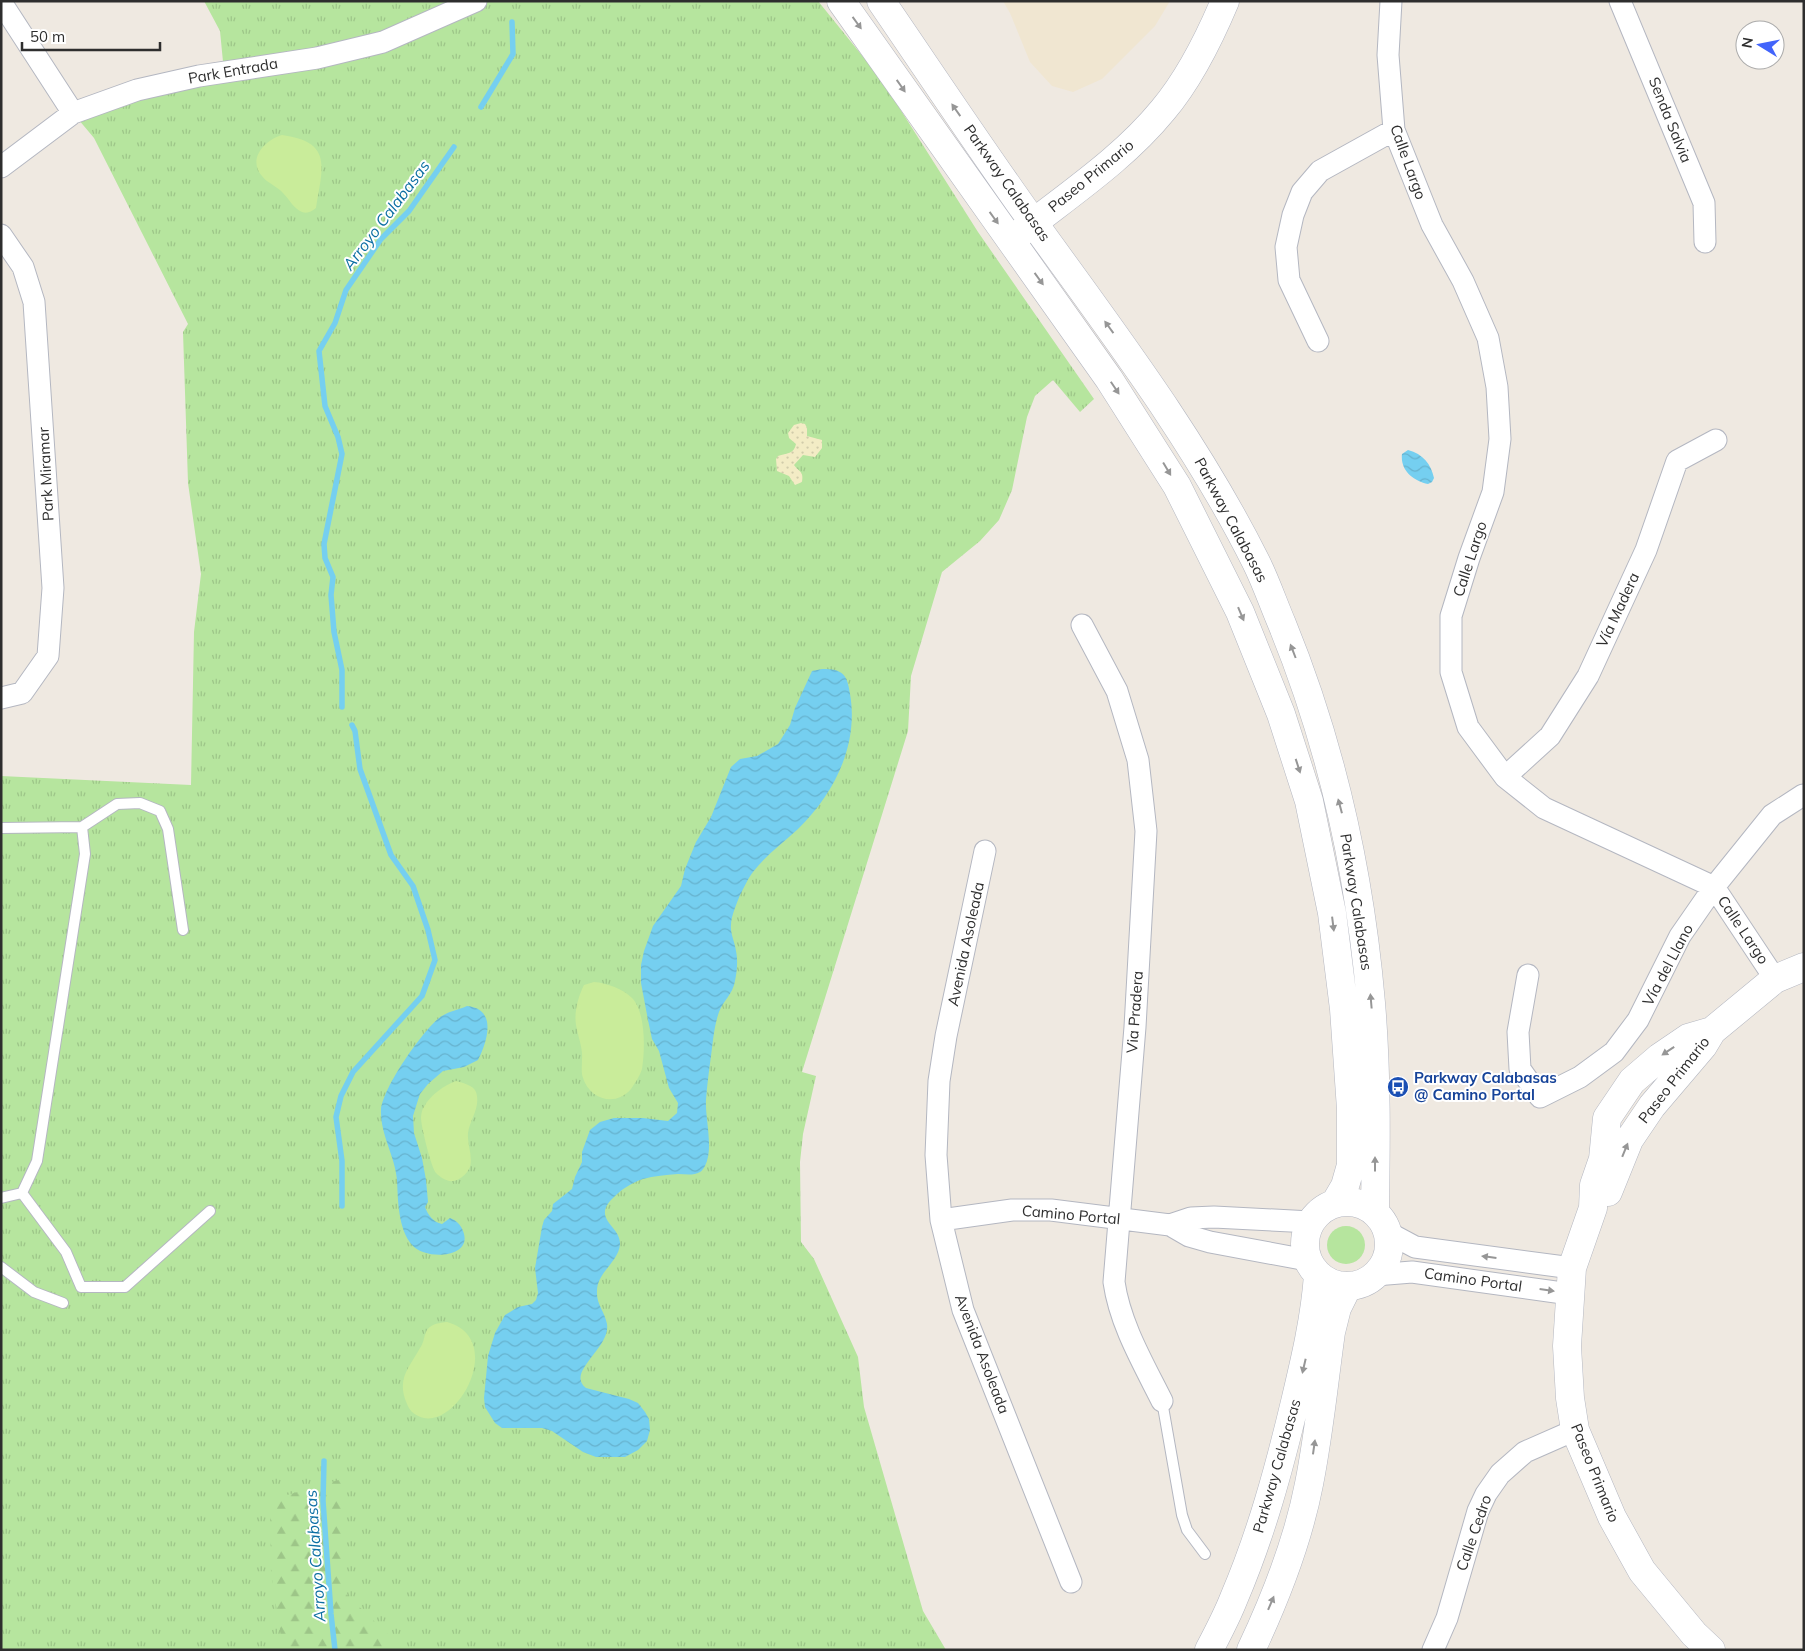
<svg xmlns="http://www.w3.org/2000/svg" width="1805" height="1651" font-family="Mulish,sans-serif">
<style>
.education{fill:#f0e6d1}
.grass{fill:url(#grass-tufts)}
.forest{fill:url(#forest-firs)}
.sand{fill:url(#sand-dots)}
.garden{fill:#b6e59e}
.pitch{fill:#c9ec9a}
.water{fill:url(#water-waves)}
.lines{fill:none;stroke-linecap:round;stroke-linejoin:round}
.stream{stroke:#75cff0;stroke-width:5.5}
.lane-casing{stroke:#b4b7c1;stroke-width:12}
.street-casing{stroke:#b4b7c1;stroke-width:23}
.secondary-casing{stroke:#b4b7c1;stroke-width:29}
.lane{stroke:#fff;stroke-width:10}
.street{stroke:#fff;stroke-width:21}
.secondary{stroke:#fff;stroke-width:28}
.oneway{fill:#969696}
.labels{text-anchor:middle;stroke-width:4;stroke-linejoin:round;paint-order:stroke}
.street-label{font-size:15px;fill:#2e2e2e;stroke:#fff}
.transit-label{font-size:15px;font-weight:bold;fill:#164399;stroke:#fff;text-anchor:start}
.water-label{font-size:16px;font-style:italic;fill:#0d6fa3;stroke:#fff}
</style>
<defs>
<pattern id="grass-tufts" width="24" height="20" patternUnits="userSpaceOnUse" patternTransform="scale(1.25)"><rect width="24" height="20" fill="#b6e59e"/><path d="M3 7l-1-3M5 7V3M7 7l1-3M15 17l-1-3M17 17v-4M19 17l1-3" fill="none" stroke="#9dc588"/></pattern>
<pattern id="forest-firs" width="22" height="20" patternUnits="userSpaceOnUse" patternTransform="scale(1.25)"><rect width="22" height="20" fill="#b6e59e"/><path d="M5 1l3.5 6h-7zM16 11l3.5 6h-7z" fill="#9dc588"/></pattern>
<pattern id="sand-dots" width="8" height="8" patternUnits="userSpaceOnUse" patternTransform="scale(1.25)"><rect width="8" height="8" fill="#f3ecc5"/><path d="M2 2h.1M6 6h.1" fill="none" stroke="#d1cbaa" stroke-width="1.8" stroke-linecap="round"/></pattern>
<pattern id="water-waves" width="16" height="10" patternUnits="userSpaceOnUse" patternTransform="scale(1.25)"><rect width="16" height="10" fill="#75cff0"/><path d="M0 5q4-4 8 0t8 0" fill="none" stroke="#66b2ce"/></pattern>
</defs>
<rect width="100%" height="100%" fill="#efe9e1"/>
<path class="education" d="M1003,1H1170L1155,26L1102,79L1073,92L1052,86L1030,62L1010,13Z"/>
<path class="grass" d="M204,1H818L881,79L978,232L1094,399L1080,412L1053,380L1035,396L1027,417L1012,490L999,520L980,541L942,572L911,676L908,731L802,1072L816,1076L803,1134L800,1162L801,1242L814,1259L858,1357L864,1407L923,1611L946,1650H1V776L191,785L194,632L201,574L188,483L183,332L188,324L94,138L73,113L224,72L220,31Z"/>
<path class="forest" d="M342,1479L343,1591L404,1650H283L271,1573L270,1500Z"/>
<path class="sand" d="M801,423L805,424L807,428V436L822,440V448L815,457L803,455L794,465C799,472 804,471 802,482L795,485L789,476L777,471L776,459L778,456C787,453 794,454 796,444L789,438L788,433L794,425Z"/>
<path class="garden" d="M1327 1245a19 19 0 1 1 38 0a19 19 0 1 1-38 0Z"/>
<path class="pitch" d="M282,135C334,142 322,168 316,208C312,211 308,214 302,212C294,209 289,199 283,193C277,186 267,183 262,176C247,159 265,140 282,135Z
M594,982C607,983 623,989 632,998C646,1012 645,1051 642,1069C640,1076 635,1083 631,1089C616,1107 590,1100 583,1078C581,1073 582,1065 582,1059C583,1048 578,1037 576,1025C574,1012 578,997 584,985Z
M456,1081C463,1083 473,1085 476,1092C481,1107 470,1119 468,1133C467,1144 473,1156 470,1167C467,1174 460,1180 453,1181C447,1182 440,1177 436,1173C431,1167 421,1126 421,1118C421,1115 422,1109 424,1107C430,1095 445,1085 456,1081Z
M447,1322C505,1338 461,1425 424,1418C416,1416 410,1412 407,1404C396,1379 409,1368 420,1348C424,1343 424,1335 427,1330C432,1323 440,1323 447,1322Z"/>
<path class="water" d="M1408,450C1423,454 1431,464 1434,478L1432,482L1428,484C1414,481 1400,471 1402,454Z
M822,669C843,669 847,674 850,694C859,745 834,794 798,829C783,843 765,856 753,872C748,878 744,888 740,895C737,903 731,916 731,925C730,933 735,942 736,951C738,960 737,972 735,981C733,994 723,1001 719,1012C714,1026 713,1042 711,1056C709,1071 707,1085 706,1100C705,1119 714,1148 705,1166C704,1168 701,1172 700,1172C693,1176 685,1174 678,1174C666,1175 654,1176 643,1179C631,1183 622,1189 613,1198C591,1219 621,1226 620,1244C619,1262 597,1272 597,1291C596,1304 605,1312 607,1324C611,1348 565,1372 586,1388L629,1399L638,1403L645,1412L649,1419L650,1430L647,1441L638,1450L625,1457H596L583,1452L552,1431L542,1428H502L495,1423L485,1407L484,1398L488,1356L495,1333L505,1315L518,1307L532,1304L536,1300L538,1293L535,1268L542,1227L544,1220L552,1211L553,1204L572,1189L575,1177L582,1162V1152L590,1130L600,1122L614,1118H643L668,1121L677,1113L678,1103L669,1088L659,1051L652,1039L648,1020L641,983V965L644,951L653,926L681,886L685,869L696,842L711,817L731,767L740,759L757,756L778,744L790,725L795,708L812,671Z
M467,1006C498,1009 487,1042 478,1060L464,1067L443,1071L428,1084L420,1094L418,1100L413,1116L414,1133L422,1158L426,1180L428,1202L425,1207C428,1215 433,1222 442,1224L450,1218C456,1220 461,1225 463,1231C474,1258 426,1261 412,1245C398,1229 398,1200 397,1180C395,1156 380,1134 381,1110C383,1087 422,1032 439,1018C446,1012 458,1010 467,1006Z"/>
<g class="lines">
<path class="stream" d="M481,107L513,54L512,22
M342,707V670L334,632L331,595L333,577L325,558L324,544L342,454L338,437L325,406L319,351L335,323L346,290L381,239L409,211L454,147
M342,1206V1161L336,1117L341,1096L353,1072L422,996L435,960L428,930L413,886L391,855L360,769L355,731L352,725
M324,1461L323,1501L331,1614L335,1650"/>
<g class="lane-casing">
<path id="lane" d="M1,828L82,827
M22,1193L66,1252L81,1287H125L210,1211
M1,1198L22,1193L37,1161L85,854L82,827L117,804L140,803L160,811L168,829L183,930
M1,1267L34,1292L63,1303
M1162,1401L1182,1515L1187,1530L1205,1554"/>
</g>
<g class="street-casing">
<path id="street" d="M1391,1L1388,55L1394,130L1432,225L1463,281L1488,338L1497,387L1500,439L1493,492L1469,558L1451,616V672L1468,727L1505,777L1544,808L1714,887L1775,979
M1620,1L1704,203L1705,242
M1,2L73,113
M1,167L73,113L137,90L199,76L317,58L383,42L476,1
M1,235L23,267L34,302L53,588L48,656L22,693L1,698
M1318,341L1289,280L1286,247L1293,215L1302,192L1320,171L1394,130
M1082,625L1117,691L1138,760L1146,831L1135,1027L1114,1282C1120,1324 1143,1363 1162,1401
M1505,777L1550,736L1588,676L1646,550L1677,461L1716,440
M985,851L946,1036L939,1081L936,1155L941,1220L963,1310L1071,1582
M1528,975L1518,1032L1520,1069L1540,1097L1580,1077L1614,1052L1638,1020L1680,936L1714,887L1772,815L1803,795
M941,1220L1012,1210H1051L1170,1225L1189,1236L1210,1242L1307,1260
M1170,1225L1191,1218L1214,1217L1311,1222
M1387,1232L1415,1247L1572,1268
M1375,1275L1412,1272L1570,1294
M1433,1650L1447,1618L1478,1511L1486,1494L1500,1474L1525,1452L1575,1430"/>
</g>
<g class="secondary-casing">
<path id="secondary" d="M841,1L1109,379L1177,486L1240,612L1281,714L1309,801L1332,913L1344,1009L1351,1109V1165L1345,1186L1335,1203
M881,1C933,77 984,154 1038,229C1116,337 1196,442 1256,562C1266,582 1273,603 1282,624C1331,744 1360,874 1371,1003C1377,1073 1376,1143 1375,1212
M1019,234C1068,195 1123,159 1163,110C1190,78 1209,39 1225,1
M1608,1192L1629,1140L1652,1106L1703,1046L1712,1031L1775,979L1804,967
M1305 1244a42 42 0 1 1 84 0a42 42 0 1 1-84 0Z
M1209,1650C1218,1633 1227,1616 1234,1598C1261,1535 1279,1469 1295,1402C1305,1360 1315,1318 1318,1275
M1251,1650C1276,1597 1298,1541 1309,1484C1319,1434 1324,1382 1331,1332L1337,1308L1348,1286
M1711,1650L1694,1634L1642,1571L1612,1517L1575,1430L1570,1398L1567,1346L1572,1268L1593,1208L1594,1185L1603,1159L1607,1118L1632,1081L1660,1057L1688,1038L1712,1031"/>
</g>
<use href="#lane" class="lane"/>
<use href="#street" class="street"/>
<use href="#secondary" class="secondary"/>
</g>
<defs><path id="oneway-solid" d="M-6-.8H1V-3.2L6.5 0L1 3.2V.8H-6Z" transform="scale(1.25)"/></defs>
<g class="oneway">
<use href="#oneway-solid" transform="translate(857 23) rotate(54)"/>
<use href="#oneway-solid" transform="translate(901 86) rotate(55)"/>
<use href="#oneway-solid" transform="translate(956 110) rotate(-125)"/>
<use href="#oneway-solid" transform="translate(994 218) rotate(54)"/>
<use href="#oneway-solid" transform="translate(1039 279) rotate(54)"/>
<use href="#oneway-solid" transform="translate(1109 327) rotate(-126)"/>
<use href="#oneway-solid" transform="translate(1115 388) rotate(56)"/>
<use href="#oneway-solid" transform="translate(1167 469) rotate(59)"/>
<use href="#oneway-solid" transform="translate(1241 614) rotate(67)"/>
<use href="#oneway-solid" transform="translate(1293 651) rotate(-111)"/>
<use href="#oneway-solid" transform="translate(1298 766) rotate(72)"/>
<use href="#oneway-solid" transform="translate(1340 806) rotate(-105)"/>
<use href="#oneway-solid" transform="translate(1333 924) rotate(83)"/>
<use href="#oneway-solid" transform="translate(1371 1001) rotate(-95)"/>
<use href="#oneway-solid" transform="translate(1668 1051) rotate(146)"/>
<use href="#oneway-solid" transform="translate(1625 1150) rotate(-68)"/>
<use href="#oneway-solid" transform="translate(1375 1164) rotate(-90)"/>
<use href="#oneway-solid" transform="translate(1489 1257) rotate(-173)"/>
<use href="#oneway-solid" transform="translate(1547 1290) rotate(8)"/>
<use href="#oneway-solid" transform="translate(1304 1366) rotate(103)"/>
<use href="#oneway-solid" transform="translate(1314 1447) rotate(-82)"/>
<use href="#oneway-solid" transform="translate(1271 1603) rotate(-67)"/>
</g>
<defs>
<g id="bus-disc" transform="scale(1.125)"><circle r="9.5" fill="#1a4fb4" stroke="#fff"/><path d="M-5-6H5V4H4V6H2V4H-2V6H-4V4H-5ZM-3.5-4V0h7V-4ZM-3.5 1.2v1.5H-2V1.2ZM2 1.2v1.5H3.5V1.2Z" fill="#fff"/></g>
</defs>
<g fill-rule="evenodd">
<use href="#bus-disc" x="1398" y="1087"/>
</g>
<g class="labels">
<g class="street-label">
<text transform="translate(233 71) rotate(-10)" y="5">Park Entrada</text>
<text transform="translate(1670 120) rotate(68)" y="5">Senda Salvia</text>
<text transform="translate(1408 162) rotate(70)" y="5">Calle Largo</text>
<text transform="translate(1091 176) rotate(-39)" y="5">Paseo Primario</text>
<text transform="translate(1007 183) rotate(55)" y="5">Parkway Calabasas</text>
<text transform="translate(46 474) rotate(-93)" y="5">Park Miramar</text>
<text transform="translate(1231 520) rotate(62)" y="5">Parkway Calabasas</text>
<text transform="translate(1470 559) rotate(-72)" y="5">Calle Largo</text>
<text transform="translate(1618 610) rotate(-65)" y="5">Vía Madera</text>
<text transform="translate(1356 902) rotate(81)" y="5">Parkway Calabasas</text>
<text transform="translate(1743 930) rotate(56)" y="5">Calle Largo</text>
<text transform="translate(966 944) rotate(-78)" y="5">Avenida Asoleada</text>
<text transform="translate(1668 965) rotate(-62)" y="5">Vía del Llano</text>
<text transform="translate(1135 1012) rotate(-86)" y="5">Via Pradera</text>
<text transform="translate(1674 1080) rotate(-52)" y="5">Paseo Primario</text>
<text transform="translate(1071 1215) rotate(5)" y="5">Camino Portal</text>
<text transform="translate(1473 1280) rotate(8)" y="5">Camino Portal</text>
<text transform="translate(982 1354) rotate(69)" y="5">Avenida Asoleada</text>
<text transform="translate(1277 1466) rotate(-74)" y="5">Parkway Calabasas</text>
<text transform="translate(1595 1473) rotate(68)" y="5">Paseo Primario</text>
<text transform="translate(1474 1533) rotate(-71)" y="5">Calle Cedro</text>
</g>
<g class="transit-label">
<text x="1414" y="1083">Parkway Calabasas<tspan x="1414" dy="17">@ Camino Portal</tspan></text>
</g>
<g class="water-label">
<text transform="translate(386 215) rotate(-53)" y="6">Arroyo Calabasas</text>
<text transform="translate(315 1556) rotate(-94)" y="6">Arroyo Calabasas</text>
</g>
</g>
<rect width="1805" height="1651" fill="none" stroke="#2e2e2e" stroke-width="5"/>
<g transform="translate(1760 45) rotate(280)"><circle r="24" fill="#ffffff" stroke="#ababab"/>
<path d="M0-4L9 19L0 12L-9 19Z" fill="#4264fb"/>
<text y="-8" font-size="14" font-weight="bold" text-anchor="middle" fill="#2e2e2e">N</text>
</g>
<path d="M22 42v8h138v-8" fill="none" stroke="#2e2e2e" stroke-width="2.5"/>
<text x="30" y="42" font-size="15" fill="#2e2e2e" stroke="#ffffff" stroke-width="4" paint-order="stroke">50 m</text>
</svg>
